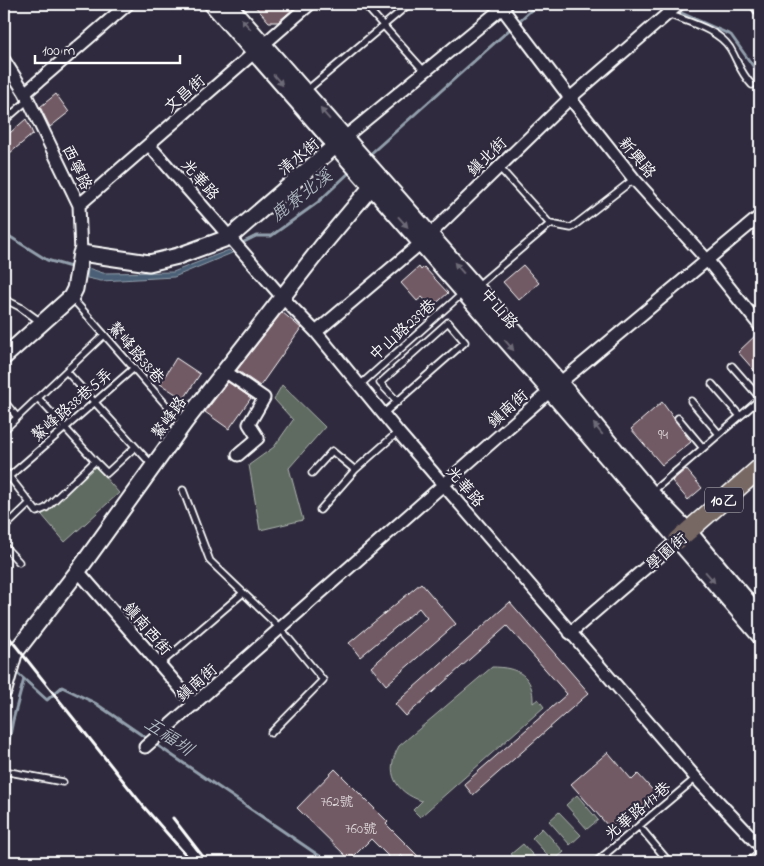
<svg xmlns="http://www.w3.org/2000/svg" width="764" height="866" font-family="'Indie Flower','LXGW WenKai TC',sans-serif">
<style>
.green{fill:#5e6b61;stroke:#aeb5b0}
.water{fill:#4b6176;stroke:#93a0ad}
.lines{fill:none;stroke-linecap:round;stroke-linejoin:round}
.stream{stroke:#93a0ad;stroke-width:3}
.building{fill:#725a65;stroke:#fff}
.lane-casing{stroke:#fff;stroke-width:9}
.street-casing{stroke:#fff;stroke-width:15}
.secondary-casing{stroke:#fff;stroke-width:19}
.primary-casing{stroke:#fff;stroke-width:21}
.lane{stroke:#2f2a3d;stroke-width:5.5}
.street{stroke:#2f2a3d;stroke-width:11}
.secondary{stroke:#2f2a3d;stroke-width:15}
.primary{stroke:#776864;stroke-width:18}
.rail{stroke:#fff;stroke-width:3}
.oneway{fill:#6d6a77}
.labels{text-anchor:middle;stroke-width:4.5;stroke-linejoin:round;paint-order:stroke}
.number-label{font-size:14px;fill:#dcd6d8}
.shield{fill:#2f2a3d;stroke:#c1bfc5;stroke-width:1}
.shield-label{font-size:15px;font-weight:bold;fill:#fff}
.street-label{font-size:16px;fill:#fff;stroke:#2f2a3d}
.water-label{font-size:18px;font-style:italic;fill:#aeb8c1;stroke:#2f2a3d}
</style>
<rect width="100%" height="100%" fill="#2f2a3d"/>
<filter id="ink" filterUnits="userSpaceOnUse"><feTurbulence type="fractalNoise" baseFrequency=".02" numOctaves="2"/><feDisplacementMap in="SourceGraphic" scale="10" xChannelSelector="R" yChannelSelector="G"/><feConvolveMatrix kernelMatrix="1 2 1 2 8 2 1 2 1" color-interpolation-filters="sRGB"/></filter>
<g filter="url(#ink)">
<path class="green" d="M282,385L325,427L289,468L303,520L260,530L249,465L274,447L293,420L274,399Z
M95,466L119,493L65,542L42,515Z
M492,667C517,667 534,675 533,703L538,699L544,707L420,817L413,810L422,801C395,792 384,772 399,746Z
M577,795L598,820L587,829L566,805Z
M559,812L581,835L570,845L549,821Z
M542,828L564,852L553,861L532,838Z
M523,844L539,862H518L511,854Z"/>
<path class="water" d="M229,250L232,253L174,277L101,281L87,278L88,268L103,273L173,272Z"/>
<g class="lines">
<path class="stream" d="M655,4L669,8
M677,11L731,35L760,76
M367,157L538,4
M4,233L47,260L74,268
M240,244L256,236H271L317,203L351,171
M14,670L47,700L62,687L95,703L149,740
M154,743L321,857
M4,766L13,720L24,679"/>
</g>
<path class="building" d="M253,4H299L278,22H269Z
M56,94L69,112L50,127L40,107Z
M26,119L33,134L4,158V138Z
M523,265L539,283L519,300L503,282Z
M419,267L421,270L424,267L448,293L432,307L422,297L417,301L401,283Z
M282,312L301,328L260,386L237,370Z
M758,333H760V377L738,352Z
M176,358L200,374L184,399L160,384Z
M228,382L251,398L229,429L205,412Z
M662,402L691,442L662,465L631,429Z
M686,469L702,488L688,500L672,481Z
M421,583L456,624L386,685L371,667L427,618L419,608L360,657L349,643Z
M510,602L589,693L473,795L464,784L567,694L507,626L406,716L395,704Z
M608,752L632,780L638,774L659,797L616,835L571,784Z
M335,769L388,822L386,824L424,862H408L401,855L394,862L371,839L350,860L297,808Z"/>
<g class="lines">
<g class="lane-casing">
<path id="lane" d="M364,4L425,72
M668,14C687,22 718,29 730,48C739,63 739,71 752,85
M306,91L409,4
M4,121L28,100
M498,166L550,224
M476,287L550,224L571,228L634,179
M72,298L167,406L185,422
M4,299L20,307L42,323
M732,366L760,398
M67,372L153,466
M712,384L740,416
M360,385L463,293
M38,398L95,461
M4,401L17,417
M691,401L719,434
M383,414L465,342L448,322L380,383L398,402
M678,418L703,448
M4,430L104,335
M4,470L37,512L46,508L95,461L107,473L135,447
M312,473L332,451L355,470
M4,481L134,368
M183,490L210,561L281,629L323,680L271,733
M652,492L760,399
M320,510L355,470L398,432
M4,528L30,503
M4,546L19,562
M159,665L243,593
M4,771L63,782
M639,826L669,862
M604,855L610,862
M596,862L696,778
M748,862L760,853"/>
</g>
<g class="street-casing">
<path id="street" d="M499,4L570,98L634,179L708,261L760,326
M756,4L760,10
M4,60L25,93L79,205L81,253
M25,93L128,4
M345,137L507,4
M149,145L282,297L316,332L398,432L696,778L760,846
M79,205L310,4
M316,332L421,243L570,98L679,4
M226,372L264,398L249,424L258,438L238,455
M78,571L195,705
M570,633L678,540
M145,747L550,391L760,216"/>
</g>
<g class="secondary-casing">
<path id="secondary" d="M212,4L550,391L760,636
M228,4L561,384L651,493L688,531L760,616
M4,357L71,297L75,289L81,253L149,263L178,256L230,237L343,139
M4,690L14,654L78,571L185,422L326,241L377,180"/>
</g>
<g class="primary-casing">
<path id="primary" d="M678,540L760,468"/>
</g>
<use href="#lane" class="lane"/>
<use href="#street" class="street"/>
<use href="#secondary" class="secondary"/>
<use href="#primary" class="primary"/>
<path class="rail" d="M4,631L144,807L192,862
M173,818L207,862"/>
</g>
<defs><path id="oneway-solid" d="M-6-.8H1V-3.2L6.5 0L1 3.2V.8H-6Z" transform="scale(1.25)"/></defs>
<g class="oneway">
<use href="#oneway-solid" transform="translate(246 24) rotate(-132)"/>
<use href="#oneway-solid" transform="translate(278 80) rotate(49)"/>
<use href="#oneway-solid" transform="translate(325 114) rotate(-131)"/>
<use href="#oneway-solid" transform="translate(403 222) rotate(48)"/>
<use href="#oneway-solid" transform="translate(459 268) rotate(-131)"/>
<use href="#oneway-solid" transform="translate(509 345) rotate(49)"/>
<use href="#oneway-solid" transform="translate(598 429) rotate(-129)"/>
<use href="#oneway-solid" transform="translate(710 577) rotate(49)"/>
</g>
</g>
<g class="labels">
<g class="number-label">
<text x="663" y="439">94</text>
<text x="337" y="806">762號</text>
<text x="361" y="833">760號</text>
</g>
<rect class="shield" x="705" y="487.5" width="38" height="25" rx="4"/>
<g class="shield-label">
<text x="724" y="505">10乙</text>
</g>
<g class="street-label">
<text transform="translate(184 93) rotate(-41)" y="6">文昌街</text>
<text transform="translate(298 156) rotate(-40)" y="6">清水街</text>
<text transform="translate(486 156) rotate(-44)" y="6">鎮北街</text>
<text transform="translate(638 157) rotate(50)" y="6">新興路</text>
<text transform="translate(78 167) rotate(64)" y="6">西寧路</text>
<text transform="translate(201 179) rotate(49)" y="6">光華路</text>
<text transform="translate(500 308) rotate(49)" y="6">中山路</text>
<text transform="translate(402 329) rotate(-42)" y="6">中山路239巷</text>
<text transform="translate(137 352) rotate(49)" y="6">鰲峰路38巷</text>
<text transform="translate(71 404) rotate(-41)" y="6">鰲峰路38巷5弄</text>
<text transform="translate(507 408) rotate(-42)" y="6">鎮南街</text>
<text transform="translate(168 417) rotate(-54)" y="6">鰲峰路</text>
<text transform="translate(466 486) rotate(49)" y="6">光華路</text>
<text transform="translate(666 551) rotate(-41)" y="6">學園街</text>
<text transform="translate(148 628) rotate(49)" y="6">鎮南西街</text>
<text transform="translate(196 682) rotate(-41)" y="6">鎮南街</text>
<text transform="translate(637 810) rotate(-40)" y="6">光華路117巷</text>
</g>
<g class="water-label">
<text transform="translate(301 195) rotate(-38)" y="6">鹿寮北溪</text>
<text transform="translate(169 736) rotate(34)" y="6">五福圳</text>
</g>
</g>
<rect width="764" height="866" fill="none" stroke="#2f2a3d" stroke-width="20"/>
<rect x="10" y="10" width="744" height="846" fill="none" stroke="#fff" stroke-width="2" filter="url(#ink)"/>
<path d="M35 55v8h145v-8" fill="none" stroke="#ffffff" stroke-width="2.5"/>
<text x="42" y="55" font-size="15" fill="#ffffff" stroke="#2f2a3d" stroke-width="4" paint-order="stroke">100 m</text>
</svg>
